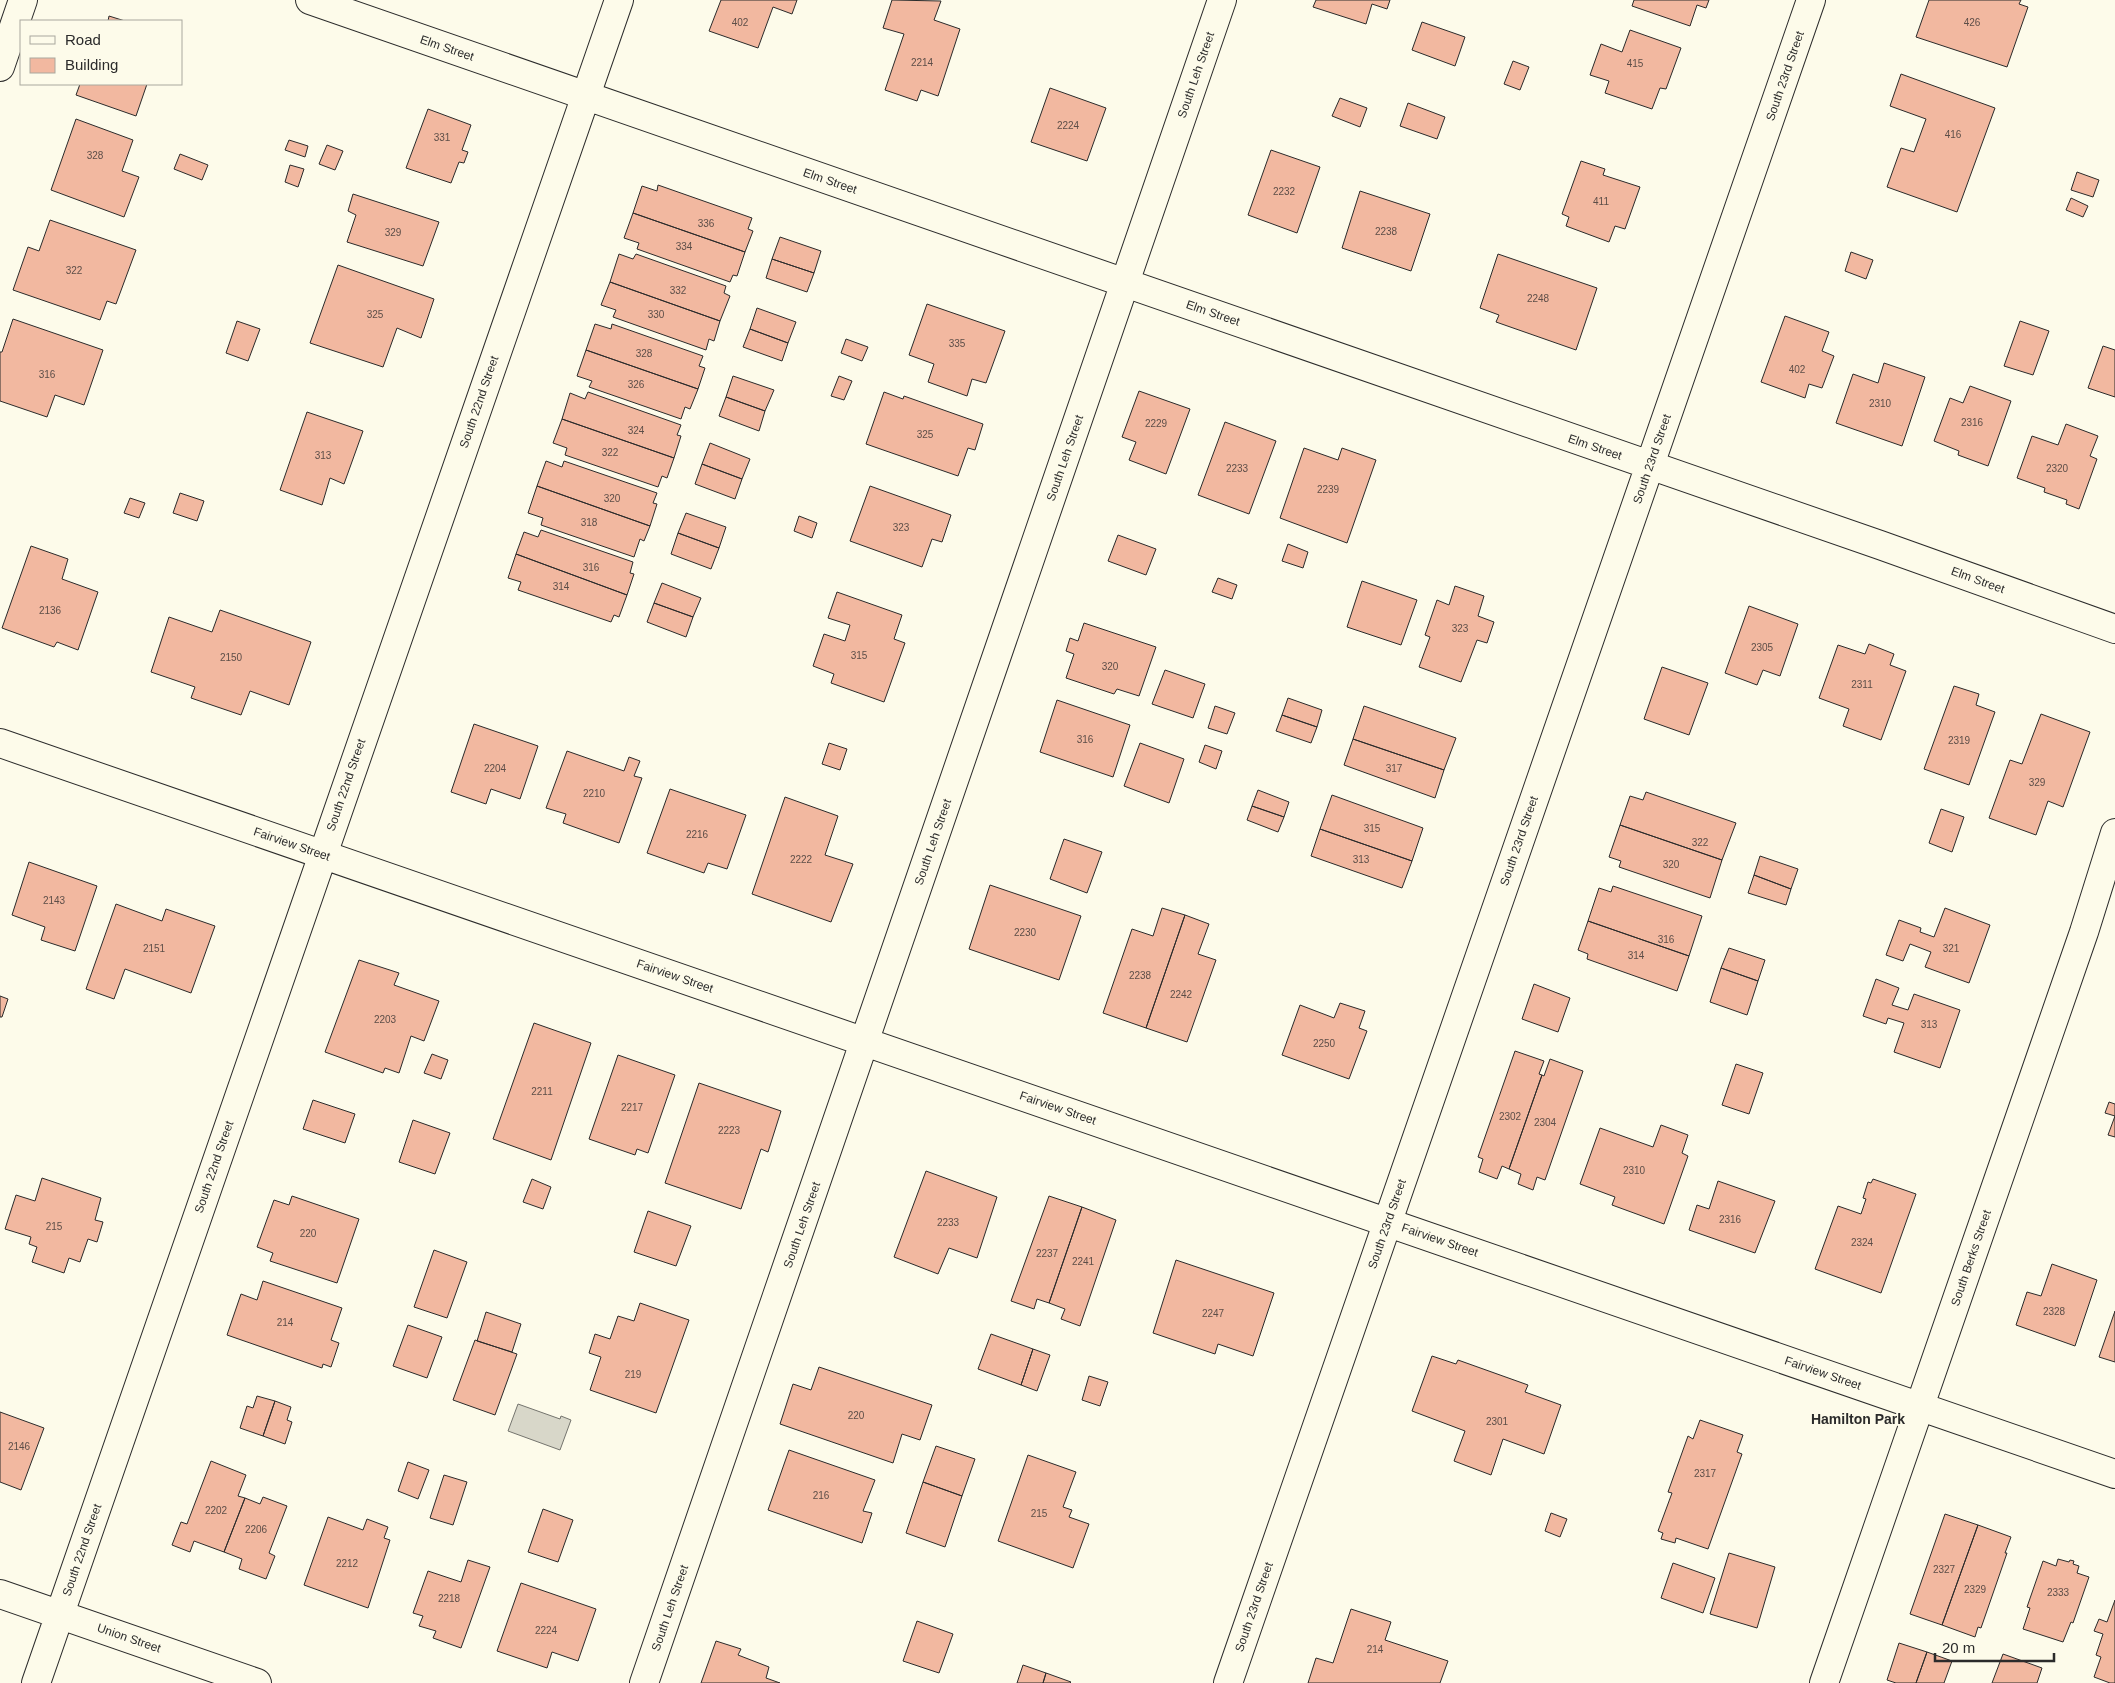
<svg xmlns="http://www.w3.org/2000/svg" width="2115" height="1683" font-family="Helvetica,sans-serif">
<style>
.water{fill:#d8d7c9;stroke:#74746e}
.building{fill:#f2b8a0;stroke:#2b2b2b}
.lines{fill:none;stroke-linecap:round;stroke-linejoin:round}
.minor-casing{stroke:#2b2b2b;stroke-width:30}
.minor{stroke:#fdfbea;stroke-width:28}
.labels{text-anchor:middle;stroke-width:4;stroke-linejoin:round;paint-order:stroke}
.number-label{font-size:10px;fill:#5d4e48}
.street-label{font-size:12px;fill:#2b2b2b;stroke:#fdfbea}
.neighbourhood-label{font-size:14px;font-weight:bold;fill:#2b2b2b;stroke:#fdfbea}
</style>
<rect width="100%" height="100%" fill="#fdfbea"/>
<path class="water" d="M518,1404L560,1419L561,1416L571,1420L560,1450L508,1431Z"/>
<path class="building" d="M721,0H797L792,14L773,7L758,48L709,31Z
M892,0L941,1L934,20L960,29L938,96L921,90L917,101L885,90L904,34L883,28Z
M1316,0H1390L1387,9L1372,4L1366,24L1313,7Z
M1634,0H1709L1706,8L1697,5L1690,26L1632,6Z
M1929,0H2021L2019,4L2028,7L2007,67L1916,37Z
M109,16L125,21H108Z
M1422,22L1465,37L1455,66L1412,50Z
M1630,30L1681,48L1666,89L1660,88L1652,109L1605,93L1609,81L1590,75L1601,44L1622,52Z
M1513,61L1529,67L1520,90L1504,84Z
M1901,74L1995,108L1957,212L1887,187L1901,148L1914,152L1926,119L1890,106Z
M80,84H147L136,116L76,95Z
M1050,88L1106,108L1087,161L1031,142Z
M1340,98L1367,108L1360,127L1332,116Z
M1408,103L1445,117L1437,139L1400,126Z
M428,109L471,125L462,150L468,152L464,163L459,162L451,183L406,168Z
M76,119L133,140L122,171L139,177L124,217L51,190Z
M289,140L308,146L305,157L285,150Z
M327,145L343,151L335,170L319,164Z
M1271,150L1320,167L1297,233L1248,215Z
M180,154L208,165L202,180L174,169Z
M1581,161L1605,169L1603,175L1640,187L1625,229L1615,226L1609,242L1566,226L1569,217L1562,214Z
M290,165L304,169L298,187L285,182Z
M2077,172L2099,180L2093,197L2071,190Z
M658,185L752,218L748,229L753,231L745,252L633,213L642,186L657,191Z
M1360,191L1430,214L1411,271L1342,248Z
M353,194L439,222L423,266L347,242L356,215L348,211Z
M2071,198L2088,206L2083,217L2066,210Z
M633,213L745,252L737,276L733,275L730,282L637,249L639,243L624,238Z
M50,220L136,250L116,304L107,301L100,320L13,290L28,247L39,251Z
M780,237L821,251L814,273L772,259Z
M1851,252L1873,260L1866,279L1845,271Z
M619,254L633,259L636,254L726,286L724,293L730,296L720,321L610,282Z
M1498,254L1597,288L1576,350L1496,322L1499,315L1480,308Z
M772,259L814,273L807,292L766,278Z
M338,265L434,299L421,338L397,328L383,367L310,343Z
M610,282L720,321L714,341L709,339L706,350L613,317L616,310L601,305Z
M927,304L1005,331L986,383L972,379L967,396L928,382L934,364L909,355Z
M757,308L796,322L788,343L750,329Z
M1785,316L1829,332L1822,351L1834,356L1822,388L1809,384L1805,398L1761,382Z
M13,319L103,350L84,405L55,395L47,417L0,401V352H2Z
M237,321L260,329L248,361L226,353Z
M2020,321L2049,331L2033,375L2004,366Z
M595,324L611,329L612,324L703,356L699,366L705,368L698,389L586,350Z
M750,329L788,343L782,361L743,347Z
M846,339L868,347L862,361L841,353Z
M2103,346L2115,350V397L2088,388Z
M586,350L698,389L690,409L685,407L681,419L589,387L592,381L577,376Z
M1884,363L1925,377L1902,446L1836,423L1853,374L1878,383Z
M733,376L774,390L765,411L726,397Z
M839,376L852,381L844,400L831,396Z
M1970,386L2011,401L1988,466L1958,455L1959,451L1934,441L1950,398L1963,403Z
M1139,391L1190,409L1166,474L1129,460L1136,442L1122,437Z
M588,392L681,425L677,435L681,436L674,458L562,419L570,393L585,399Z
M884,392L903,399L904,396L983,424L975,450L968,448L958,476L866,444Z
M726,397L765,411L759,431L719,416Z
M307,412L363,431L344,484L330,478L322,505L280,490Z
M562,419L674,458L667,478L662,476L658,487L565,455L567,448L553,443Z
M1225,422L1276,441L1249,514L1198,495Z
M2066,424L2098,436L2090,456L2097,459L2079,509L2066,504L2067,500L2044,492L2045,488L2017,478L2032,436L2058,445Z
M710,443L750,459L742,479L702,464Z
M1304,448L1338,460L1342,448L1376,460L1347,543L1280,518Z
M546,461L562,467L564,461L657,493L653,503L657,504L650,526L537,486Z
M702,464L742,479L735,499L695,484Z
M537,486L650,526L644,541L640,539L634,557L541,525L543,518L528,513Z
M870,486L951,515L942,542L932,539L922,567L850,541Z
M180,493L204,501L197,521L173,513Z
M130,498L145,503L139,518L124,513Z
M686,513L726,527L719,548L678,533Z
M799,516L817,523L812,538L794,531Z
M541,530L633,562L630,573L634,574L627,595L516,554L524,532L538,537Z
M678,533L719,548L711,569L671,554Z
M1118,535L1156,549L1146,575L1108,561Z
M1288,544L1308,552L1303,568L1282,561Z
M31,546L68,559L62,579L98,592L78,650L57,642L54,647L2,628Z
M516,554L627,595L619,617L614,615L611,622L518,590L521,582L508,578Z
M1218,578L1237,585L1232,599L1212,592Z
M1362,581L1417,600L1401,645L1347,627Z
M662,583L701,598L693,617L654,603Z
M1455,586L1484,596L1478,616L1494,622L1487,643L1477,640L1461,682L1419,667L1430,637L1425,635L1437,600L1449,605Z
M837,592L902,615L894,639L905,643L884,702L831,683L834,674L813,666L824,634L845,641L850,625L828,618Z
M654,603L693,617L686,637L647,622Z
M1749,606L1798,624L1780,676L1763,670L1757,685L1725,673Z
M220,610L311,642L289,705L250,691L241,715L191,698L195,687L151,672L169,617L212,632Z
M1084,623L1156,647L1139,696L1117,689L1114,694L1066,678L1074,654L1066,651L1070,638L1078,641Z
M1869,644L1894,654L1890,665L1906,671L1881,740L1843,726L1849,709L1819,698L1838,645L1865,654Z
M1662,667L1708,683L1689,735L1644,719Z
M1165,670L1205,684L1193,718L1152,704Z
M1954,686L1979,694L1976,705L1995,712L1969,785L1924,769Z
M1288,698L1322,710L1317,727L1282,715Z
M1057,700L1130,725L1113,777L1040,752Z
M1215,706L1235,713L1227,734L1208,728Z
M1364,706L1456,738L1444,770L1353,739Z
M2041,714L2090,732L2063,807L2048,801L2036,835L1989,818L2010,760L2022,764Z
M1282,715L1317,727L1311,743L1276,731Z
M474,724L538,746L520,799L491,789L486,804L451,792Z
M1353,739L1444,770L1435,798L1344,765Z
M829,743L847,749L840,770L822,764Z
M1140,743L1184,759L1169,803L1124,786Z
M1205,745L1222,751L1216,769L1199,762Z
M567,751L624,771L629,757L640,761L634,776L642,778L619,843L563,823L566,814L546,808Z
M670,789L746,815L727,869L708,863L704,873L647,853Z
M1258,790L1289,802L1284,817L1252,806Z
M1646,792L1736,823L1722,860L1620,825L1630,796L1643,800Z
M1332,795L1423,828L1412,861L1320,829Z
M785,797L838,816L825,855L853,864L831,922L752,894Z
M1252,806L1284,817L1278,832L1247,820Z
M1941,809L1964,817L1952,852L1929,843Z
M1620,825L1722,860L1710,898L1619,867L1621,861L1609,857Z
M1320,829L1412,861L1402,888L1311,856Z
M1064,839L1102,852L1087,893L1050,879Z
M1760,856L1798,869L1791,889L1754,875Z
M29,862L97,886L75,951L41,940L45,927L12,915Z
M1754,875L1791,889L1786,905L1748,893Z
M990,885L1081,916L1059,980L969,949Z
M1613,886L1702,916L1689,956L1588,921L1599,888L1611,892Z
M116,904L162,921L166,909L215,926L191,993L125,969L114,999L86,989Z
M1162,908L1185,915L1146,1028L1103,1013L1132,929L1153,936Z
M1945,908L1990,925L1969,983L1925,967L1931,952L1910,944L1903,961L1886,955L1899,920L1921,928L1920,932L1934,937Z
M1185,915L1209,924L1198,954L1216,960L1187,1042L1146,1028Z
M1588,921L1689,956L1677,991L1587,959L1588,954L1578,950Z
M1729,948L1765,960L1758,981L1721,968Z
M359,960L399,973L394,985L439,1001L424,1041L411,1036L399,1073L385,1068L383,1073L325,1052Z
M1721,968L1758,981L1747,1015L1710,1002Z
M1876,979L1899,988L1892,1005L1908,1010L1914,994L1960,1010L1940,1068L1894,1052L1904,1023L1888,1018L1886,1024L1863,1016Z
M1534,984L1570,998L1558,1032L1522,1019Z
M0,996L8,999L2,1017H0Z
M1340,1003L1365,1011L1359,1028L1367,1031L1349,1079L1282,1055L1300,1005L1334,1018Z
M534,1023L591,1043L551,1160L493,1139Z
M1515,1051L1544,1061L1539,1074L1542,1075L1509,1169L1502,1166L1497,1179L1479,1172L1483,1159L1478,1157Z
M432,1054L448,1060L441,1079L424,1073Z
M618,1055L675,1075L648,1153L637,1149L635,1155L589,1139Z
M1550,1059L1583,1071L1545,1180L1537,1177L1533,1190L1518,1184L1521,1174L1509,1169L1542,1075L1544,1076Z
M1736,1064L1763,1073L1749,1114L1722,1105Z
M699,1083L781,1111L768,1152L761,1149L741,1209L665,1183Z
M313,1100L355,1114L345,1143L303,1129Z
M2109,1102L2115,1104V1137L2108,1135L2115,1116L2105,1113Z
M413,1120L450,1133L435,1174L399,1162Z
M1661,1125L1688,1135L1682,1153L1688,1156L1664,1224L1612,1205L1615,1197L1580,1184L1600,1128L1653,1147Z
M926,1171L997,1197L977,1258L949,1248L938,1274L894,1257Z
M42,1178L101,1198L95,1220L103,1222L97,1242L88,1239L80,1262L69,1258L64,1273L32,1262L37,1247L29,1244L31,1237L5,1229L16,1195L35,1201Z
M532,1179L551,1187L543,1209L523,1202Z
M1873,1179L1916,1194L1881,1293L1815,1269L1838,1206L1861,1214L1866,1199L1863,1198L1868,1182L1871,1183Z
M1718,1181L1775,1201L1755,1253L1689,1230L1697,1205L1709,1209Z
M292,1196L359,1219L337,1283L270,1261L273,1253L257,1247L274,1200L289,1205Z
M1049,1196L1082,1207L1049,1303L1037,1299L1034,1309L1011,1301Z
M1082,1207L1116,1220L1080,1326L1061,1319L1065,1309L1049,1303Z
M648,1211L691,1226L676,1266L634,1252Z
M434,1250L467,1262L447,1318L414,1307Z
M1176,1260L1274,1293L1253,1356L1218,1344L1215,1354L1153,1333Z
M2052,1264L2097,1280L2075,1346L2016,1325L2027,1292L2041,1296Z
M263,1281L342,1308L331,1340L339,1343L331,1367L323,1364L322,1368L227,1335L241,1294L257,1300Z
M640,1303L689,1320L656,1413L590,1390L601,1357L589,1353L595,1334L610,1339L618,1316L634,1321Z
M2115,1311V1362L2099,1357Z
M486,1312L521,1324L512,1352L477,1341Z
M408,1325L442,1337L427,1378L393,1366Z
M991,1334L1033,1349L1021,1385L978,1369Z
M475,1340L517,1354L495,1415L453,1400Z
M1033,1349L1050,1355L1037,1391L1021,1385Z
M1432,1356L1456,1364L1458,1360L1528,1385L1525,1392L1561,1405L1544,1454L1503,1439L1491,1475L1454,1461L1465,1431L1412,1411Z
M819,1367L932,1405L920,1440L902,1434L893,1463L780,1424L793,1384L811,1390Z
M1089,1376L1108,1382L1100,1406L1082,1400Z
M257,1396L275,1401L263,1436L240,1428L247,1406L253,1408Z
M275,1401L291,1407L287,1420L292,1422L285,1444L263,1436Z
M0,1412L44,1428L21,1490L0,1482Z
M1700,1420L1743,1435L1737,1452L1742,1454L1708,1549L1676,1538L1675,1543L1661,1539L1663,1533L1658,1531L1672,1493L1668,1492L1688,1436L1693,1439Z
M936,1446L975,1459L962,1496L923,1482Z
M789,1450L875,1480L863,1511L872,1513L862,1543L768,1510Z
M1028,1455L1076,1472L1063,1507L1072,1510L1069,1517L1089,1524L1073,1568L998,1541Z
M211,1461L246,1475L238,1496L245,1498L224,1552L194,1541L190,1552L172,1545L181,1522L187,1524Z
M408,1462L429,1470L418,1499L398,1491Z
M444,1475L467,1482L453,1525L430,1518Z
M923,1482L962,1496L945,1547L906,1533Z
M263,1497L287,1506L269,1553L275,1556L266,1579L239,1569L242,1559L224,1552L245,1498L260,1504Z
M543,1509L573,1520L558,1562L528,1552Z
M1551,1513L1567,1519L1560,1537L1545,1531Z
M1945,1514L1978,1525L1942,1625L1910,1614Z
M328,1517L363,1530L367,1519L388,1527L384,1538L390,1540L368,1608L304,1585Z
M1978,1525L2011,1537L2005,1553H2007L1981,1628L1978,1627L1975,1637L1942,1625Z
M1729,1553L1775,1567L1757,1628L1710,1614Z
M2058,1559L2069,1562L2070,1560L2074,1561L2073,1564L2079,1566L2077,1573L2089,1577L2073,1623L2071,1622L2063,1642L2023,1629L2030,1608L2027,1607L2043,1561L2056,1566Z
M468,1560L490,1567L461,1648L433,1638L436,1631L419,1626L423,1616L413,1613L428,1571L461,1582Z
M1673,1563L1715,1578L1703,1613L1661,1598Z
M521,1583L596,1609L578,1661L552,1652L547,1668L497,1651Z
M2115,1600V1683H2110L2094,1677L2101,1657L2096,1655L2103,1634L2094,1631L2099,1619L2107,1622Z
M1351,1609L1391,1622L1385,1640L1448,1661L1440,1683H1308L1316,1658L1333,1663Z
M917,1621L953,1634L939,1673L903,1661Z
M716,1641L741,1649L738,1655L769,1667L766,1678L780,1683H701Z
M1899,1643L1927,1652L1916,1683H1896L1887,1680Z
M1927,1652L1952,1661L1944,1683H1916Z
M2003,1654L2042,1668L2037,1683H1992Z
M1023,1665L1046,1673L1043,1683H1017Z
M1046,1673L1071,1682L1070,1683H1043Z"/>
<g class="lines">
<g class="minor-casing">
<path id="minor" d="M310,0L1880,545L2115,629
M0,67L23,0
M0,743L2115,1474
M0,1594L257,1683
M36,1683L619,0
M644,1683L1222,0
M1228,1683L1811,0
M1824,1683L2084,932L2115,833"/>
</g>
<use href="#minor" class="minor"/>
</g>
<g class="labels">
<g class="number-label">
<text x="740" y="26">402</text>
<text x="1972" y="26">426</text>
<text x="922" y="66">2214</text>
<text x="1635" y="67">415</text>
<text x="1068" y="129">2224</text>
<text x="1953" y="138">416</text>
<text x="442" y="141">331</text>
<text x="95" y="159">328</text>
<text x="1284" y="195">2232</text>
<text x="1601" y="205">411</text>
<text x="706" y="227">336</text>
<text x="1386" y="235">2238</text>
<text x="393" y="236">329</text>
<text x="684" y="250">334</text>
<text x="74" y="274">322</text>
<text x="678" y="294">332</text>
<text x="1538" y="302">2248</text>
<text x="375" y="318">325</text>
<text x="656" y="318">330</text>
<text x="957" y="347">335</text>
<text x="644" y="357">328</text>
<text x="1797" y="373">402</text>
<text x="47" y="378">316</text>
<text x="636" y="388">326</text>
<text x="1880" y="407">2310</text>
<text x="1972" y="426">2316</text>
<text x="1156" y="427">2229</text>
<text x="636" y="434">324</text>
<text x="925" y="438">325</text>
<text x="610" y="456">322</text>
<text x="323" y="459">313</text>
<text x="1237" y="472">2233</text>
<text x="2057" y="472">2320</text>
<text x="1328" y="493">2239</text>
<text x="612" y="502">320</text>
<text x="589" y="526">318</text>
<text x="901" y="531">323</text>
<text x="591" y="571">316</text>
<text x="561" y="590">314</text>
<text x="50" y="614">2136</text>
<text x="1460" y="632">323</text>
<text x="1762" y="651">2305</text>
<text x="859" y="659">315</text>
<text x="231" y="661">2150</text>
<text x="1110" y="670">320</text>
<text x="1862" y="688">2311</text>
<text x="1085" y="743">316</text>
<text x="1959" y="744">2319</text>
<text x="495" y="772">2204</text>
<text x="1394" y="772">317</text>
<text x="2037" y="786">329</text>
<text x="594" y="797">2210</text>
<text x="1372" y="832">315</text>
<text x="697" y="838">2216</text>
<text x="1700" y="846">322</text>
<text x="801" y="863">2222</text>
<text x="1361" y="863">313</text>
<text x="1671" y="868">320</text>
<text x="54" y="904">2143</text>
<text x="1025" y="936">2230</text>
<text x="1666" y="943">316</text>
<text x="154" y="952">2151</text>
<text x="1951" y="952">321</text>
<text x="1636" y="959">314</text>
<text x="1140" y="979">2238</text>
<text x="1181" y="998">2242</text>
<text x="385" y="1023">2203</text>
<text x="1929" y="1028">313</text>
<text x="1324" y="1047">2250</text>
<text x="542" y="1095">2211</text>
<text x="632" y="1111">2217</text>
<text x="1510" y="1120">2302</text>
<text x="1545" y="1126">2304</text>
<text x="729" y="1134">2223</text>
<text x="1634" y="1174">2310</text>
<text x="1730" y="1223">2316</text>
<text x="948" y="1226">2233</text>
<text x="54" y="1230">215</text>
<text x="308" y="1237">220</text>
<text x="1862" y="1246">2324</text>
<text x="1047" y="1257">2237</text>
<text x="1083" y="1265">2241</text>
<text x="2054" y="1315">2328</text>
<text x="1213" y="1317">2247</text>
<text x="285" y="1326">214</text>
<text x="633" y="1378">219</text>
<text x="856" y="1419">220</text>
<text x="1497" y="1425">2301</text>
<text x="19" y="1450">2146</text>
<text x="1705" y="1477">2317</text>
<text x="821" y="1499">216</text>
<text x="216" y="1514">2202</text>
<text x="1039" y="1517">215</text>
<text x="256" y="1533">2206</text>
<text x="347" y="1567">2212</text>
<text x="1944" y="1573">2327</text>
<text x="1975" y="1593">2329</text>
<text x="2058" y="1596">2333</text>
<text x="449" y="1602">2218</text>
<text x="546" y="1634">2224</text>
<text x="1375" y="1653">214</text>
</g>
<g class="street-label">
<text transform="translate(447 48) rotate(19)" y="4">Elm Street</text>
<text transform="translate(1196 75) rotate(-71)" y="4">South Leh Street</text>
<text transform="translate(1785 76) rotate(-71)" y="4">South 23rd Street</text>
<text transform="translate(830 181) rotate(19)" y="4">Elm Street</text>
<text transform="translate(1213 313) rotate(19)" y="4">Elm Street</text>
<text transform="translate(479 402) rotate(-71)" y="4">South 22nd Street</text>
<text transform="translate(1595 447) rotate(19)" y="4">Elm Street</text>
<text transform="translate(1065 458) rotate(-71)" y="4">South Leh Street</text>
<text transform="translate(1652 459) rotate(-71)" y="4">South 23rd Street</text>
<text transform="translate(1978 580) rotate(20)" y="4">Elm Street</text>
<text transform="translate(346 785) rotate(-71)" y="4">South 22nd Street</text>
<text transform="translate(1519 841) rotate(-71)" y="4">South 23rd Street</text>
<text transform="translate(933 842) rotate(-71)" y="4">South Leh Street</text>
<text transform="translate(292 844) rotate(19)" y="4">Fairview Street</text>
<text transform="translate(675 976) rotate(19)" y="4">Fairview Street</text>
<text transform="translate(1058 1108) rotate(19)" y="4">Fairview Street</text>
<text transform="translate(214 1167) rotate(-71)" y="4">South 22nd Street</text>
<text transform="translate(1387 1224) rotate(-71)" y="4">South 23rd Street</text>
<text transform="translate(802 1225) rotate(-71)" y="4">South Leh Street</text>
<text transform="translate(1440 1240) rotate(19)" y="4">Fairview Street</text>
<text transform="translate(1971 1258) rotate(-71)" y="4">South Berks Street</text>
<text transform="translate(1823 1373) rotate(19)" y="4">Fairview Street</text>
<text transform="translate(82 1550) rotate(-71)" y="4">South 22nd Street</text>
<text transform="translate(1254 1607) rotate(-71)" y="4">South 23rd Street</text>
<text transform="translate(670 1608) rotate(-71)" y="4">South Leh Street</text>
<text transform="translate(129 1638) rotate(19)" y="4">Union Street</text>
</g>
<g class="neighbourhood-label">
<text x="1858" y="1424">Hamilton Park</text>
</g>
</g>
<rect x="20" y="20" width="162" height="65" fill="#fdfbea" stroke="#a9a89e"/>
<rect x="30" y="36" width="25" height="8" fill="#fdfbea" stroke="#a9a89e"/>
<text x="65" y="45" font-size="15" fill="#2b2b2b">Road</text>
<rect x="30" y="58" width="25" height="15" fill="#f2b8a0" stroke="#a9a89e"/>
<text x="65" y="70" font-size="15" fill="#2b2b2b">Building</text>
<path d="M1935 1653v8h119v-8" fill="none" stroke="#2b2b2b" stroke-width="2.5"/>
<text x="1942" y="1653" font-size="15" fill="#2b2b2b" stroke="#fdfbea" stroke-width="4" paint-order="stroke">20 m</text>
</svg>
